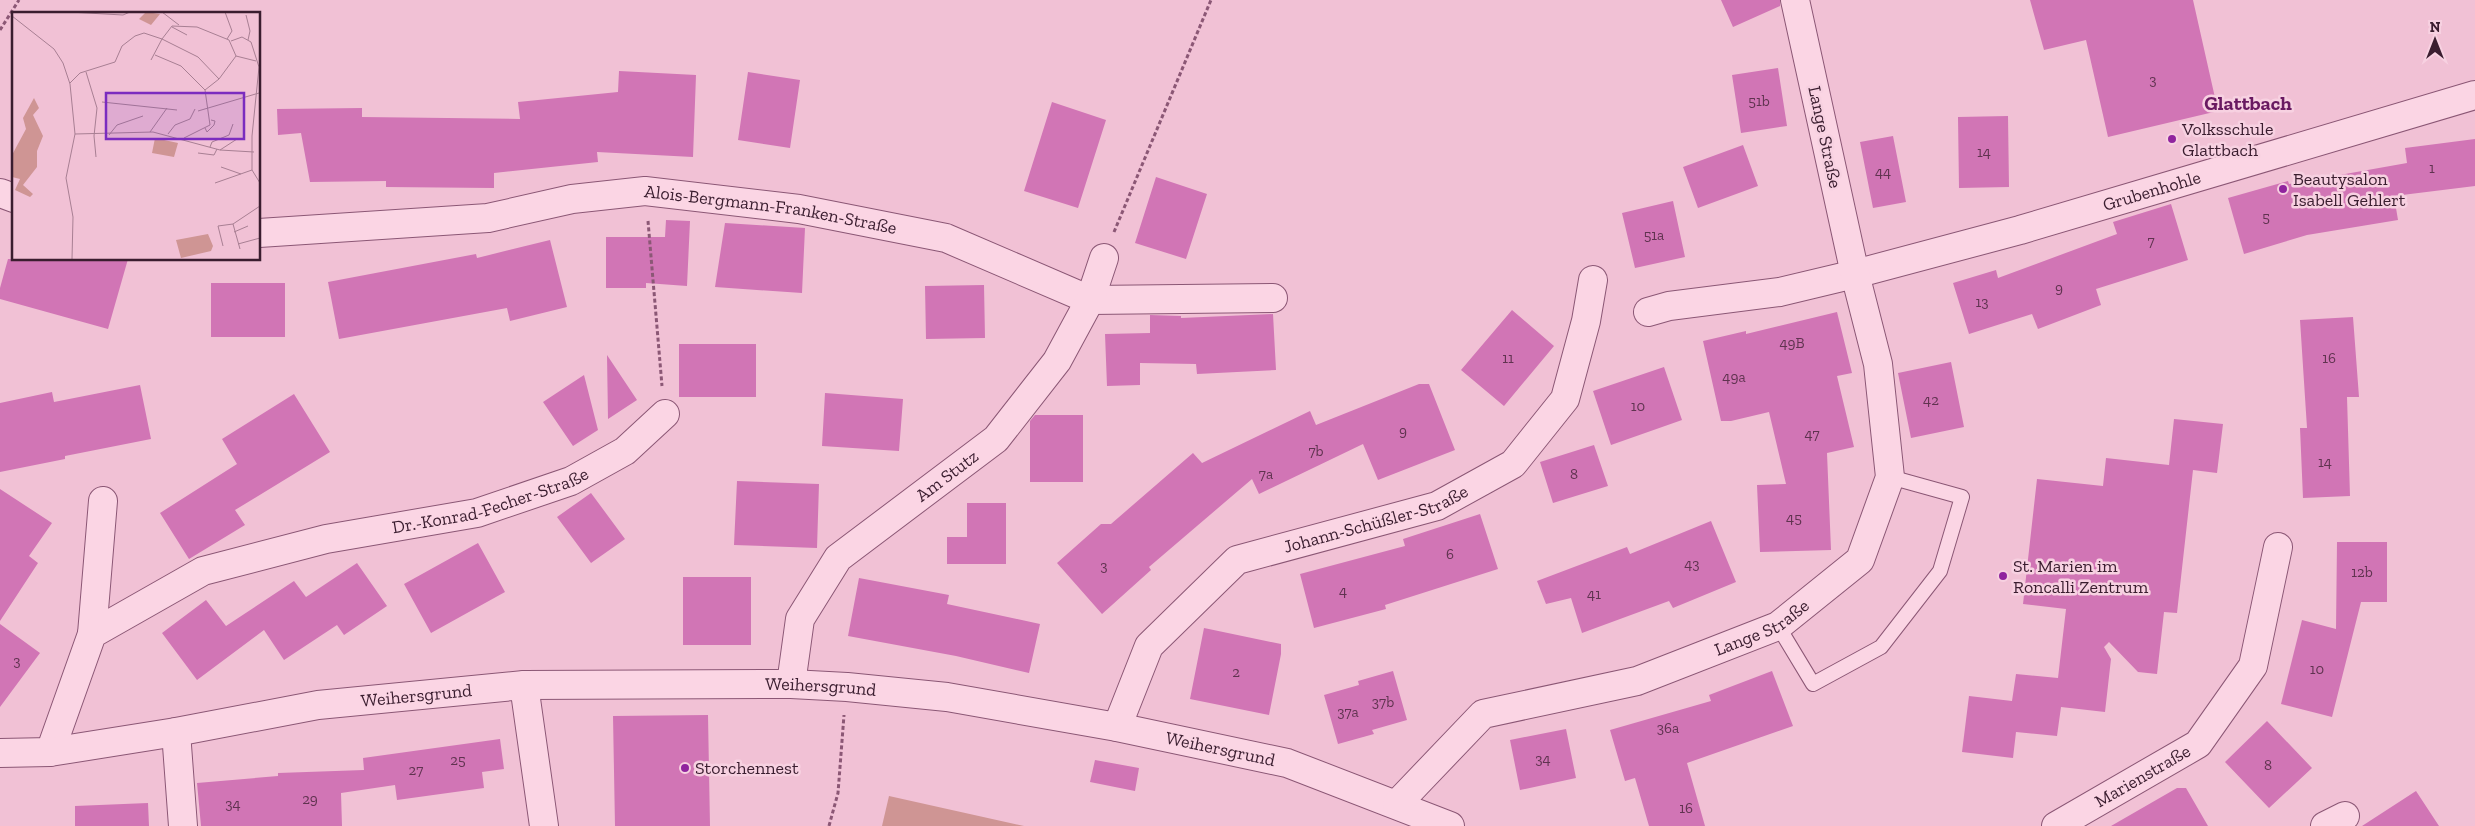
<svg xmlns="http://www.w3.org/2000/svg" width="2475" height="826" font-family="'Zilla Slab',serif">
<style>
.green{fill:#cf9594}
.building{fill:#d175b5}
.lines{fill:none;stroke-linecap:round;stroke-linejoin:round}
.service-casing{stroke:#8b5775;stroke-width:16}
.minor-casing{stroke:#8b5775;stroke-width:30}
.path{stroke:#8b5775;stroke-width:3;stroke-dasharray:4 2.5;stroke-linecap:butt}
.service{stroke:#fbd5e4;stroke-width:14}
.minor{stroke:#fbd5e4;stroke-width:28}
.poi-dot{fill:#90249e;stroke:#f7d1e1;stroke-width:2}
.labels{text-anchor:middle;stroke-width:5;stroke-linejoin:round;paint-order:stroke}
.number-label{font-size:15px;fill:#603350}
.poi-label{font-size:18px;fill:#3a1d2f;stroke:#f7d1e1;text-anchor:start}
.street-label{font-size:18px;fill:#3a1d2f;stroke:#f7d1e1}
.quarter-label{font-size:20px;font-weight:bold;fill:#691961;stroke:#f7d1e1}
.inset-road{fill:none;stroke:#a87f93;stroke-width:1}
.view{fill:#7b2cbf;fill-opacity:0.15;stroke:#7b2cbf;stroke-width:2.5}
.inset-edge{fill:none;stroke:#3a1d2f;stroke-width:2.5}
</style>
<rect width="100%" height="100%" fill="#f1c1d5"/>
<path class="green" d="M889,796L1024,826H882Z"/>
<path class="building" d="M1721,0H1780V6L1733,27Z
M2030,0H2193L2218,111L2108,137L2086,40L2044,50Z
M1778,68L1787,126L1741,133L1732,75Z
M619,71L696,75L693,157L597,152L598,162L494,173V188L386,187V181L310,182L301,133L278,135L277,109L362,108V117L520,119L518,102L618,92Z
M748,72L800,80L790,148L738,140Z
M1052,102L1106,120L1078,208L1024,191Z
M2008,116L2009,187L1959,188L1958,117Z
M1893,136L1906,202L1873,208L1860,142Z
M2475,139V186L2394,196L2398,220L2307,235L2244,254L2228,198L2288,181L2289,184L2407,163L2405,148Z
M1743,145L1758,186L1698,208L1683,167Z
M1156,177L1207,194L1186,259L1135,243Z
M1673,201L1685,257L1635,268L1622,213Z
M2171,204L2188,260L2096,289L2101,305L2038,329L2032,314L1969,334L1953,283L1996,270L1998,278L2117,234L2113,222Z
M666,220L690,221L687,286L646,283V288H606V237H665Z
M725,223L805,228L802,293L715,287Z
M550,240L567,307L510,321L507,308L339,339L328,282L476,254L477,258Z
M8,259H128L108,329L0,299V288Z
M211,283H285V337H211Z
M984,285L985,338L926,339L925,286Z
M1512,310L1554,346L1504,406L1461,370Z
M1837,312L1852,373L1837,376L1854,447L1827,453L1831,550L1760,552L1757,485L1786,484L1769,412L1731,421H1721L1703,341L1746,331V334Z
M1273,314L1276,370L1197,374L1196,364L1140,363V385L1107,386L1105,334L1150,333V315L1181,316V318Z
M2353,317L2359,397H2347L2350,496L2303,498L2300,428H2307L2300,320Z
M679,344H756V397H679Z
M607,355L637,400L608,419Z
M1951,362L1964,427L1911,438L1898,373Z
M1664,367L1682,420L1611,445L1593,391Z
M584,375L598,430L573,446L543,402Z
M1419,384H1429L1455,450L1378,480L1363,444L1259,494L1252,479L1149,567L1151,570L1102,614L1057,563L1101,524H1111L1193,453L1202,463L1310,411L1316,425Z
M140,385L151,439L65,456V459L0,472V403L52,392L54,402Z
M825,393L903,399L899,451L822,446Z
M294,394L330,452L235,510L245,525L189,559L160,513L237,464L222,439Z
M1035,415H1083V482H1030V421Z
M2174,419L2223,424L2217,473L2193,470L2177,613L2164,612L2157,674L2138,672L2109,642L2104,647L2111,659L2105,712L2061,707L2057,736L2016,732L2013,758L1962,752L1969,696L2012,701L2016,674L2058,678L2066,609L2023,604L2037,479L2103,486L2106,458L2169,465Z
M1594,445L1608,486L1553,503L1540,462Z
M737,481L819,484L817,548L734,545Z
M0,489L52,523L29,556L38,563L0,621Z
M591,493L625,539L591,563L557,517Z
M967,503H1006V564H947V537H967Z
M1480,514L1498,569L1385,605L1386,609L1314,628L1300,574L1405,546L1403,539Z
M1711,521L1736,582L1673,608L1669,601L1582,633L1571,598L1546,604L1537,581L1627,547L1630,554Z
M2337,542H2387V602H2361L2332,717L2281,704L2302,620L2336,629Z
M478,543L505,592L431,633L404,584Z
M357,563L387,606L344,635L337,625L284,660L264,630L197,680L162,633L206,600L226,626L294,581L306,597Z
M683,577H751V645H683Z
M859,578L949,595L947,604L1040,624L1029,673L956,656L848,636Z
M0,624L40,653L0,707Z
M1204,628L1281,644V654L1269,715L1190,699Z
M1393,671L1407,720L1372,730L1374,734L1338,744L1324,695L1359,685L1358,681Z
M1772,671L1793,726L1687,763L1705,826H1649L1635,778L1625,781L1610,730L1711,701L1709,695Z
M708,715L710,826H615L613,716Z
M2267,721L2312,768L2269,808L2225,762Z
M1566,729L1576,778L1520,790L1510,740Z
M500,739L504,769L482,772L484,788L397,800L395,785L341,793L342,826H201L197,783L278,776V773L364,770L363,758Z
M1095,760L1139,768L1135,791L1090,782Z
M2177,788H2186L2208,826H2111Z
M2416,791L2439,826H2362Z
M148,803L149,826H75V806Z"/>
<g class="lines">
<g class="service-casing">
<path id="service" d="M1778,626L1813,684L1881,647L1940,571L1962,497L1890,477"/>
</g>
<g class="minor-casing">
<g id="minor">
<path d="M0,193L14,198"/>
<path id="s1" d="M259,233L488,218L572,199L645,191L799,209L946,238L1090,300L1273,298"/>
<path id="s2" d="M1648,312L1669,306L1780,292L1855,274L2020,230L2475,95"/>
<path d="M92,634L103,501"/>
<path id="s3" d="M791,684L800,619L838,558L996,439L1057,361L1090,300L1104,258"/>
<path d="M524,685L544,826"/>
<path id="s4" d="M1117,727L1149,646L1237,560L1437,506L1513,464L1565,399L1586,321L1593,280"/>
<path d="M176,732L183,826"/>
<path id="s5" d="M50,752L92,634L203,571L326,539L477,513L571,481L625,451L665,414"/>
<path id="s6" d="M0,753L50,752L176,732L318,705L524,685L791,684L847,687L947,697L1117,727L1287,763L1450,826"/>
<path id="s7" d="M1397,804L1483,714L1637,681L1778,626L1860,560L1890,477L1878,364L1855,274L1795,0"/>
<path id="s8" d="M2056,826L2198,744L2253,666L2278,547"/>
<path d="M2325,826L2345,816"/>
</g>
</g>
<path class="path" d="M0,30L19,0
M648,221L662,386
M1114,232L1211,0
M829,826L838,793L844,715"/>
<use href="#service" class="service"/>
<use href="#minor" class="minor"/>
</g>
<g class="poi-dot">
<circle cx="2172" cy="139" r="5"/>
<circle cx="2283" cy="189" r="5"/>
<circle cx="2003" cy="576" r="5"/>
<circle cx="685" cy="768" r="5"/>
</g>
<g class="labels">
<g class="number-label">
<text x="2153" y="85">3</text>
<text x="1759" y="106">51b</text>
<text x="1984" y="157">14</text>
<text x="2432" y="173">1</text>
<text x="1883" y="177">44</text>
<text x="2266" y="222">5</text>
<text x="1654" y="240">51a</text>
<text x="2151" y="246">7</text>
<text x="2059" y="293">9</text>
<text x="1982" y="307">13</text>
<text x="1792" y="348">49B</text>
<text x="1508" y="363">11</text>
<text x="2329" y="363">16</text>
<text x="1734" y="382">49a</text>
<text x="1931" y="405">42</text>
<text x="1638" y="411">10</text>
<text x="1403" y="436">9</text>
<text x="1812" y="439">47</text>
<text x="1316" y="456">7b</text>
<text x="2325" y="467">14</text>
<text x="1266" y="479">7a</text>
<text x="1574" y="479">8</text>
<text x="1794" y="523">45</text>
<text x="1450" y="559">6</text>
<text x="1692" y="569">43</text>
<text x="1104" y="571">3</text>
<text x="2362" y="577">12b</text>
<text x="1343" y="596">4</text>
<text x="1594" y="599">41</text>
<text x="17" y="666">3</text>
<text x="2317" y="674">10</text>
<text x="1236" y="677">2</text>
<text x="1383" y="707">37b</text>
<text x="1348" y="717">37a</text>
<text x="1668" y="733">36a</text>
<text x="1543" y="764">34</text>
<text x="458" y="765">25</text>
<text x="2268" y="770">8</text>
<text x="416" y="775">27</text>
<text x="310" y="804">29</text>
<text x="233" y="809">34</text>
<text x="1686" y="813">16</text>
</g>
<g class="poi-label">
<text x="2182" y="135">Volksschule<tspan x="2182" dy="21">Glattbach</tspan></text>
<text x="2293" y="185">Beautysalon<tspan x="2293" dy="21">Isabell Gehlert</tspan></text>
<text x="2013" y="572">St. Marien im<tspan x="2013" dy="21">Roncalli Zentrum</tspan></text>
<text x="695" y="774">Storchennest</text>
</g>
<g class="street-label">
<text transform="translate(1825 137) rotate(78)" y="6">Lange Straße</text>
<text dy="6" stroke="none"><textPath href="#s2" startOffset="519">Grubenhohle</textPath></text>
<text dy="6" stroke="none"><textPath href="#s1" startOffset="516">Alois-Bergmann-Franken-Straße</textPath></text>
<text dy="6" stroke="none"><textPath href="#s3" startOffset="274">Am Stutz</textPath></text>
<text dy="6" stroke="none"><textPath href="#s5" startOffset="549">Dr.-Konrad-Fecher-Straße</textPath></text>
<text dy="6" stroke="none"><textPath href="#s4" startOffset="355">Johann-Schüßler-Straße</textPath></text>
<text dy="6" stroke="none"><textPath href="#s7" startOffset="418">Lange Straße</textPath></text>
<text dy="6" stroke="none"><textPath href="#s6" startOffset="826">Weihersgrund</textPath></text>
<text dy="6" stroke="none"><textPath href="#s6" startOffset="421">Weihersgrund</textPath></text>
<text dy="6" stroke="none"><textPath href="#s6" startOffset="1231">Weihersgrund</textPath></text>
<text dy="6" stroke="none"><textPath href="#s8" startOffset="100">Marienstraße</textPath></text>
</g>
<g class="quarter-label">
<text x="2248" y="110">Glattbach</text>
</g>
</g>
<g transform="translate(12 12)">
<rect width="248" height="248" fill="#f1c1d5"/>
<path d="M134,0L148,2L139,13L127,7ZM22,86L27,96L21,103L31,124L25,139V155L11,173L21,182L18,185L3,178L8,167L0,165V143L14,117L11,106ZM143,126L166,131L162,145L140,141ZM196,222L201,234L199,239L169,246L164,228Z" fill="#cf9594"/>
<path class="inset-road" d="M57,0L111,3L118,0M150,0L167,13M213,0L220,19L215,27M234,3L238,19L236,28M0,4L42,37L51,51L58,72L63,122L54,166L61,205L60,247M160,15L175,23M219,29L230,25L239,30L247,55L240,124V158L248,171M143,43L169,54L193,78L198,113L172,126M139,48L150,27L186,45L207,67M74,60L85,96L82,124L84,145M58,71L68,61L103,50L110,34L123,24L132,21L150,27L160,14L185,15L217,28L224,44L244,49M193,78L207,67L224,44M90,90L165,98M186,99L247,81M193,116L195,120L202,113L203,109L199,108M138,120L155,96M63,122L141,120L208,138L242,140M156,122L163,113L178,107L183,97M97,123L105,113L131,104M198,135L200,130L217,123L221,112M208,138L225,127M186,141L202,143L205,137M209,155L229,162M203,171L240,158M222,220L236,214M226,232L248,226M211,234L206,214L221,212M228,237L221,212L248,194"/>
<path class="view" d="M94,81H232V127H94Z"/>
<rect width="248" height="248" class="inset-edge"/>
</g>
<g transform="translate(2435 40)" stroke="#f7d1e1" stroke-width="4" paint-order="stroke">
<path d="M0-4L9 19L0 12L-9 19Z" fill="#3a1d2f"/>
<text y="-8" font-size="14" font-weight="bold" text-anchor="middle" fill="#3a1d2f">N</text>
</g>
</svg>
